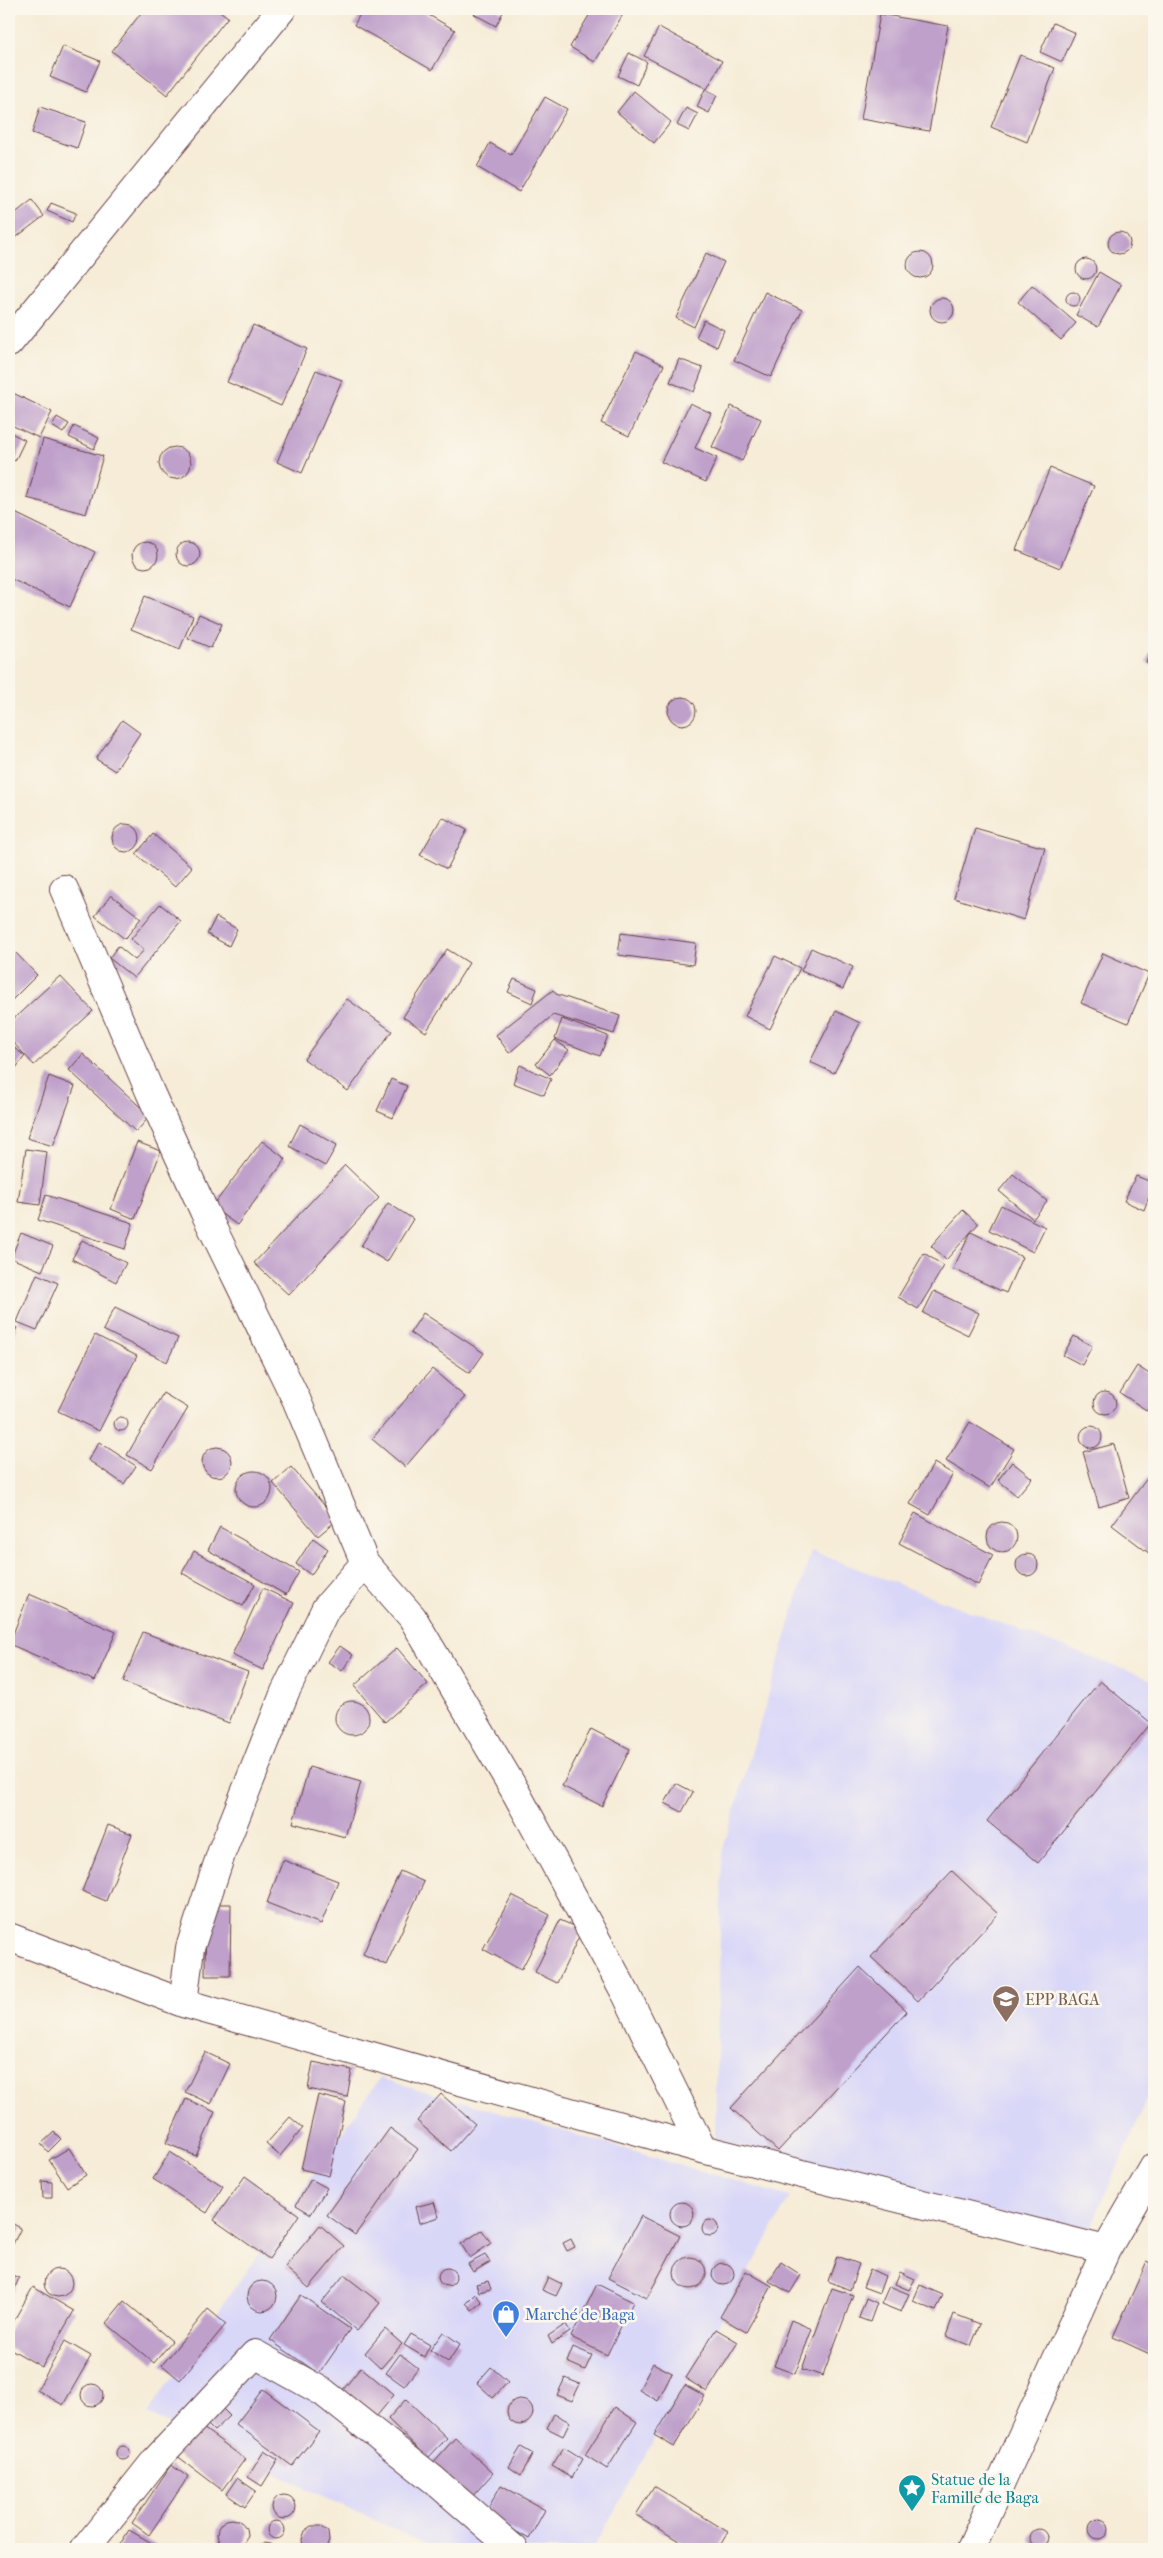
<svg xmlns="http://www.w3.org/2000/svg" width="1163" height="2558" font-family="'IM FELL French Canon',serif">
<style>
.built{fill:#d9d7f8}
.building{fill:#bfa0cb}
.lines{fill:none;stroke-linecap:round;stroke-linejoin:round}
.minor-casing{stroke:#643e45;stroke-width:30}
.minor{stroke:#fff;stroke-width:28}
.labels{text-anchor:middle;stroke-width:5;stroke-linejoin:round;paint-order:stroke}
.education-label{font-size:16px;fill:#785e54;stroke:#fbf7ec;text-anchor:start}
.shop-label{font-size:16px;fill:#366cbe;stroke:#fbf7ec;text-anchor:start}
.culture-label{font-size:16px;fill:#0d838f;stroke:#fbf7ec;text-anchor:start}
</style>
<rect width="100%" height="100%" fill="#fbf7ec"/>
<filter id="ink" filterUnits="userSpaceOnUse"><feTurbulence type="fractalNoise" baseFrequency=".02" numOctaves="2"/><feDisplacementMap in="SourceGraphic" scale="10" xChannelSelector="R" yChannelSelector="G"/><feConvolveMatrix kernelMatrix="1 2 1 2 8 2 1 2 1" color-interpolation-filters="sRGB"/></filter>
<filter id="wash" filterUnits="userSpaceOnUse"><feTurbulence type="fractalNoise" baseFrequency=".0096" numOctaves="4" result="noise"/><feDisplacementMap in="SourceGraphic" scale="20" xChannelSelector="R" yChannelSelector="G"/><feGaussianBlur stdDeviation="1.12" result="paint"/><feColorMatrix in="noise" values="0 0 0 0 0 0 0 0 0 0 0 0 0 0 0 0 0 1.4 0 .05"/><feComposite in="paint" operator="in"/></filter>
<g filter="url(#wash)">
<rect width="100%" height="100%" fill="#f6ecd7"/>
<path class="built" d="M811,1551L1154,1681V2084L1087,2236L715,2139L722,1852Z
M380,2078L790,2197L593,2549H436L147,2414Z"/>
<g id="blocks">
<path class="building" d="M144,9H217L228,17L167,95L112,51Z
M363,9H418L455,30L432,70L354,25Z
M477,9H497L503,12L496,26L474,14Z
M593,9H626L595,62L570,47Z
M880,14L948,26L929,131L861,119Z
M1053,23L1075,33L1062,62L1040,52Z
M659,27L722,61L707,89L644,56Z
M63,46L100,61L86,92L50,77Z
M629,53L647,62L637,85L618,76Z
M1020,55L1055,68L1027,142L991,127Z
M705,89L717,95L709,113L697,107Z
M634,91L671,122L654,143L617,112Z
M545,97L567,109L519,192L477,167L490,143L511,155Z
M40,107L86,122L77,148L32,133Z
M686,108L698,114L689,131L677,125Z
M32,200L44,216L10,242L9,218Z
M51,203L76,213L72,222L47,211Z
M1108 243a11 11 0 1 1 22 0a11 11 0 1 1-22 0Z
M907 265a13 13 0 1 1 26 0a13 13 0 1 1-26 0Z
M706,253L724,262L694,327L676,318Z
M1076 269a10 10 0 1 1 20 0a10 10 0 1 1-20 0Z
M1099,272L1121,285L1098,327L1076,315Z
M1032,285L1076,323L1061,340L1018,302Z
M765,292L802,310L771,377L734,360Z
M1066 299a7 7 0 1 1 14 0a7 7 0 1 1-14 0Z
M930 310a12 12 0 1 1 24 0a12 12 0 1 1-24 0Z
M704,320L724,330L717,347L696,337Z
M253,325L307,349L281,406L227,382Z
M636,351L664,365L629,436L601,423Z
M679,359L703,368L694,392L670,382Z
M316,370L342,380L302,473L277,462Z
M9,391L52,412L39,438L9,424Z
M690,403L711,413L695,448L717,458L706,482L661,462Z
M731,406L761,419L742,461L712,447Z
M57,417L69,424L63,433L52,426Z
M74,426L99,438L94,449L69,437Z
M9,432L25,440L15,461L9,458Z
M43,439L103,456L86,514L27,498Z
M159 463a16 16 0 1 1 32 0a16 16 0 1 1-32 0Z
M1050,468L1094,486L1060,568L1016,550Z
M9,510L95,552L70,607L9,578Z
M132 555a13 13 0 1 1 26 0a13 13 0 1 1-26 0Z
M176 554a12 12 0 1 1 24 0a12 12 0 1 1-24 0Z
M145,596L193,616L180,649L131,629Z
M199,614L222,624L211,648L188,638Z
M1154,645V667L1146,662Z
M668 711a14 14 0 1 1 28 0a14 14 0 1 1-28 0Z
M122,720L140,733L115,771L96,759Z
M442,817L467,830L447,869L420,855Z
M112 838a14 14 0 1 1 28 0a14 14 0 1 1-28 0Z
M975,828L1045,848L1024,920L954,898Z
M153,834L192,867L175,887L136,854Z
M111,895L141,918L125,939L95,916Z
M160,904L181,921L134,978L109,958L118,946L135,960L144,950L131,939Z
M216,917L237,929L229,946L207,934Z
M621,933L696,943L693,965L618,955Z
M811,948L853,967L843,989L801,971Z
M447,949L469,963L426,1032L403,1017Z
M14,951L37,975L9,1003V956Z
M1103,953L1149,974L1128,1023L1081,1003Z
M775,956L800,968L770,1029L745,1016Z
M60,976L93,1011L34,1065L9,1038V1023Z
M514,979L537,989L532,1003L508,992Z
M553,990L556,994L620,1016L614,1034L553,1015L509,1053L496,1035Z
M347,999L392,1031L348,1091L304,1059Z
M836,1011L860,1023L834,1073L810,1062Z
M562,1019L608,1036L600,1056L555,1039Z
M555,1040L569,1050L550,1075L536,1064Z
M9,1044L25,1056L9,1077Z
M83,1054L150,1116L136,1132L69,1070Z
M520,1065L551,1079L544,1095L513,1083Z
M49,1076L75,1086L53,1146L27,1138Z
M391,1079L407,1086L393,1118L377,1111Z
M300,1124L337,1145L325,1166L289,1146Z
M262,1141L286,1159L237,1225L212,1207Z
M137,1142L161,1151L135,1219L111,1209Z
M26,1149L47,1152L40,1205L18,1202Z
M345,1165L379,1198L289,1295L254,1263Z
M1013,1174L1047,1201L1033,1219L999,1191Z
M1136,1176L1154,1183L1144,1210L1124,1201Z
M46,1195L133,1223L125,1249L38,1220Z
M388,1203L413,1219L387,1262L361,1246Z
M1001,1205L1045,1227L1033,1252L989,1230Z
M963,1210L978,1224L946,1260L931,1246Z
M971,1232L1022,1257L1006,1293L953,1269Z
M21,1233L53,1246L42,1271L11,1258Z
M82,1240L126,1263L116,1282L72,1259Z
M924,1253L944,1266L918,1309L898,1297Z
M37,1274L58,1283L37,1330L17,1322Z
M934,1291L979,1313L968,1335L923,1313Z
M115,1307L178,1338L167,1362L103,1330Z
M423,1313L484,1353L470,1373L410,1333Z
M9,1323L17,1328L9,1342Z
M95,1335L137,1356L99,1431L58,1411Z
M1074,1336L1092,1346L1082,1365L1063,1355Z
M1137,1366L1154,1377V1415L1120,1393Z
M432,1369L465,1397L405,1467L372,1439Z
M1094 1403a11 11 0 1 1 22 0a11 11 0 1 1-22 0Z
M163,1393L188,1408L152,1469L127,1455Z
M114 1424a7 7 0 1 1 14 0a7 7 0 1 1-14 0Z
M970,1422L1014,1449L990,1488L946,1461Z
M1080 1437a11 11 0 1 1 22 0a11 11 0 1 1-22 0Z
M99,1442L136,1466L124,1484L88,1460Z
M1114,1444L1129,1498L1099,1507L1083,1452Z
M202 1462a15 15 0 1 1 30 0a15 15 0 1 1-30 0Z
M1012,1462L1032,1478L1017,1496L998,1480Z
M934,1463L953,1474L930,1515L910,1504Z
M291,1467L337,1520L318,1536L273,1483Z
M1154,1469V1557L1112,1525Z
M236 1489a18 18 0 1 1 36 0a18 18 0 1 1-36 0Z
M915,1513L993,1555L978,1585L899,1543Z
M987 1537a15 15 0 1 1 30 0a15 15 0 1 1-30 0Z
M220,1527L299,1572L286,1595L208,1550Z
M313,1538L328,1549L311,1575L296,1564Z
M194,1551L255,1584L243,1606L182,1573Z
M1016 1565a11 11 0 1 1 22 0a11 11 0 1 1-22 0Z
M263,1588L294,1603L263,1670L232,1655Z
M29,1594L116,1632L95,1681L9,1644Z
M143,1632L248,1672L229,1723L123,1682Z
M340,1646L353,1655L342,1671L328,1662Z
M397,1648L428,1684L385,1722L354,1686Z
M1100,1681L1151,1723L1038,1863L987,1821Z
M335 1718a17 17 0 1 1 34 0a17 17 0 1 1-34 0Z
M591,1729L630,1749L602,1806L562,1786Z
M309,1767L361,1782L345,1837L293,1823Z
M676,1783L693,1792L682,1812L665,1803Z
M108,1825L132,1834L106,1901L82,1891Z
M283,1860L338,1881L321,1924L267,1903Z
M400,1871L424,1882L386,1965L363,1954Z
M952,1871L998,1914L918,2001L871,1957Z
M512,1895L550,1915L521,1970L483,1949Z
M206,1904H231L230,1976H205Z
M560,1920L582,1930L557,1983L535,1972Z
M860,1967L907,2011L778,2151L731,2108Z
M205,2052L230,2064L211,2104L185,2092Z
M313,2062L352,2070L347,2097L308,2089Z
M441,2094L475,2124L451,2151L417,2121Z
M318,2095L346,2102L329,2176L301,2169Z
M186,2099L215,2112L196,2156L166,2143Z
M290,2117L303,2128L280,2156L266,2144Z
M390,2128L418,2149L355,2235L327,2215Z
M54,2132L61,2139L48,2152L41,2144Z
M69,2148L86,2175L67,2187L49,2160Z
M170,2152L223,2186L207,2213L153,2179Z
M245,2176L299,2215L269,2259L214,2220Z
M311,2179L327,2188L311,2214L296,2205Z
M42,2181L52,2182V2198H43Z
M670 2214a12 12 0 1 1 24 0a12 12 0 1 1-24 0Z
M434,2202L439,2217L419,2223L415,2207Z
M641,2216L680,2236L647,2298L608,2278Z
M702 2228a8 8 0 1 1 16 0a8 8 0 1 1-16 0Z
M9,2222L21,2228L9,2252Z
M320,2225L344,2246L309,2288L285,2267Z
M482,2230L491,2243L470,2258L461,2244Z
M571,2239L575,2247L567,2251L563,2243Z
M485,2255L490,2262L473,2272L468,2264Z
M837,2256L859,2264L850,2290L828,2281Z
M674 2273a16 16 0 1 1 32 0a16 16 0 1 1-32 0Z
M1147,2261L1154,2264V2318L1152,2323L1154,2324V2356L1113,2337Z
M781,2262L801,2275L790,2293L769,2281Z
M712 2274a11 11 0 1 1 22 0a11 11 0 1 1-22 0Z
M438 2277a9 9 0 1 1 18 0a9 9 0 1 1-18 0Z
M44 2283a14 14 0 1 1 28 0a14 14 0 1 1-28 0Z
M870,2269L885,2276L879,2293L863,2287Z
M746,2271L772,2286L746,2332L720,2317Z
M900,2272L915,2279L909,2290L895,2284Z
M9,2274L19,2278L9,2302Z
M344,2275L380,2303L357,2331L322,2302Z
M548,2277L562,2284L556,2296L542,2290Z
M247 2296a15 15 0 1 1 30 0a15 15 0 1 1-30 0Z
M488,2281L491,2289L479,2292L476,2284Z
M597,2284L633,2302L607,2355L571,2337Z
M920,2285L943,2295L936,2311L913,2301Z
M889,2286L909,2294L901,2312L881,2304Z
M33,2287L74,2311L42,2367L9,2348V2329Z
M832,2288L853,2295L823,2376L802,2369Z
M475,2294L482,2302L472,2310L466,2303Z
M301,2295L350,2329L319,2374L270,2340Z
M866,2298L877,2303L870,2322L859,2318Z
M124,2301L172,2341L154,2363L106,2323Z
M208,2309L226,2324L180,2380L162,2365Z
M954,2314L980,2324L971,2346L946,2336Z
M791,2320L812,2329L795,2374L774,2366Z
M566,2324L570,2332L552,2344L548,2336Z
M385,2329L402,2344L381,2368L365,2353Z
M716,2329L738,2342L707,2392L685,2378Z
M443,2332L460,2344L448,2362L430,2350Z
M411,2334L430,2345L424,2357L404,2345Z
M65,2341L91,2356L63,2405L37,2390Z
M573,2347L592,2355L585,2370L567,2362Z
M400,2354L418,2368L404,2386L386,2373Z
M653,2363L672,2373L658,2401L639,2390Z
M361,2367L394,2395L376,2417L342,2391Z
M491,2367L508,2382L493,2398L477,2383Z
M565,2378L580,2384L572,2401L557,2395Z
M81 2395a11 11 0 1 1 22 0a11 11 0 1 1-22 0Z
M685,2385L705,2396L674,2447L654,2435Z
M263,2389L319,2431L292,2466L236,2424Z
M406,2399L447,2438L428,2458L388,2419Z
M507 2412a13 13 0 1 1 26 0a13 13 0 1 1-26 0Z
M218,2404L230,2416L214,2431L203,2420Z
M615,2407L637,2422L607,2469L585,2455Z
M554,2414L570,2422L563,2436L547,2428Z
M199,2425L245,2459L222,2490L176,2455Z
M455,2438L493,2473L470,2499L431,2465Z
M116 2453a7 7 0 1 1 14 0a7 7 0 1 1-14 0Z
M521,2447L533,2454L521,2475L509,2467Z
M564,2447L583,2459L572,2478L552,2466Z
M264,2451L278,2460L262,2486L248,2477Z
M171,2465L188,2477L149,2535L132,2523Z
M237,2478L256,2491L245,2507L226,2494Z
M501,2485L545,2510L529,2539L485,2514Z
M654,2486L728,2532L718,2549H692L636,2515Z
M272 2507a12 12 0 1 1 24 0a12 12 0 1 1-24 0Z
M217 2534a15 15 0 1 1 30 0a15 15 0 1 1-30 0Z
M1089 2529a10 10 0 1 1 20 0a10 10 0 1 1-20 0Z
M267 2530a9 9 0 1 1 18 0a9 9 0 1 1-18 0Z
M312,2526H321L328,2532L329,2541L326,2549L303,2548L302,2539L305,2531Z
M1030 2538a9 9 0 1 1 18 0a9 9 0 1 1-18 0Z
M129,2530L162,2549H117Z
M264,2543L270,2544L277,2549H257Z"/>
</g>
</g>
<g filter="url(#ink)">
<use href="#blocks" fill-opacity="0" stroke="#643e45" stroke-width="1"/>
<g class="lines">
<g class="minor-casing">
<path id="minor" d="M9,343L282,9
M64,889L150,1092L204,1211L296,1399L365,1563L412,1617L514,1789L626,1994L702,2149
M9,1937L183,2003L702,2149L1106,2250
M183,2003L190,1948L222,1851L285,1692L326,1608L365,1563
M85,2549L155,2461L255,2354L323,2392L434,2480L514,2549
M971,2549L1106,2250L1154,2167"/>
</g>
<use href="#minor" class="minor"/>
</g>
</g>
<defs>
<g id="school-pin" transform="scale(1.4375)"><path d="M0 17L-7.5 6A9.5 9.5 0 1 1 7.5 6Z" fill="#8d6e63" stroke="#fbf7ec"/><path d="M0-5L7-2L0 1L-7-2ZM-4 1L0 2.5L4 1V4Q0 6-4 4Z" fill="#fff"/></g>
<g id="shop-pin" transform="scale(1.4375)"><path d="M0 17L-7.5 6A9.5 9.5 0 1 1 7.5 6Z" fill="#3f7fe0" stroke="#fbf7ec"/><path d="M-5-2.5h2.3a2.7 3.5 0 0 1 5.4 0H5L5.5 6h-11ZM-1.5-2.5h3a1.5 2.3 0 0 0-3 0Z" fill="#fff"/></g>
<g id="sight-pin" transform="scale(1.4375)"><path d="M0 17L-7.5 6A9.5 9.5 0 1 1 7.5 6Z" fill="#0f9aa8" stroke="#fbf7ec"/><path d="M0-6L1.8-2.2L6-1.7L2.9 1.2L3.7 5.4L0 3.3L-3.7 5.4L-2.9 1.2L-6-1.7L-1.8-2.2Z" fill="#fff"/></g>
</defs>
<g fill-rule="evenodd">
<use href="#school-pin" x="1006" y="1999"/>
<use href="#shop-pin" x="506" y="2314"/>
<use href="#sight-pin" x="912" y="2488"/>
</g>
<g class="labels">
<g class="education-label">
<text x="1025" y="2005">EPP BAGA</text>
</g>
<g class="shop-label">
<text x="525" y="2320">Marché de Baga</text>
</g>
<g class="culture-label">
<text x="931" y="2485">Statue de la<tspan x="931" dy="18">Famille de Baga</tspan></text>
</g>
</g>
<rect width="1163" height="2558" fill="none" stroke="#fbf7ec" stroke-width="30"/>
</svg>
